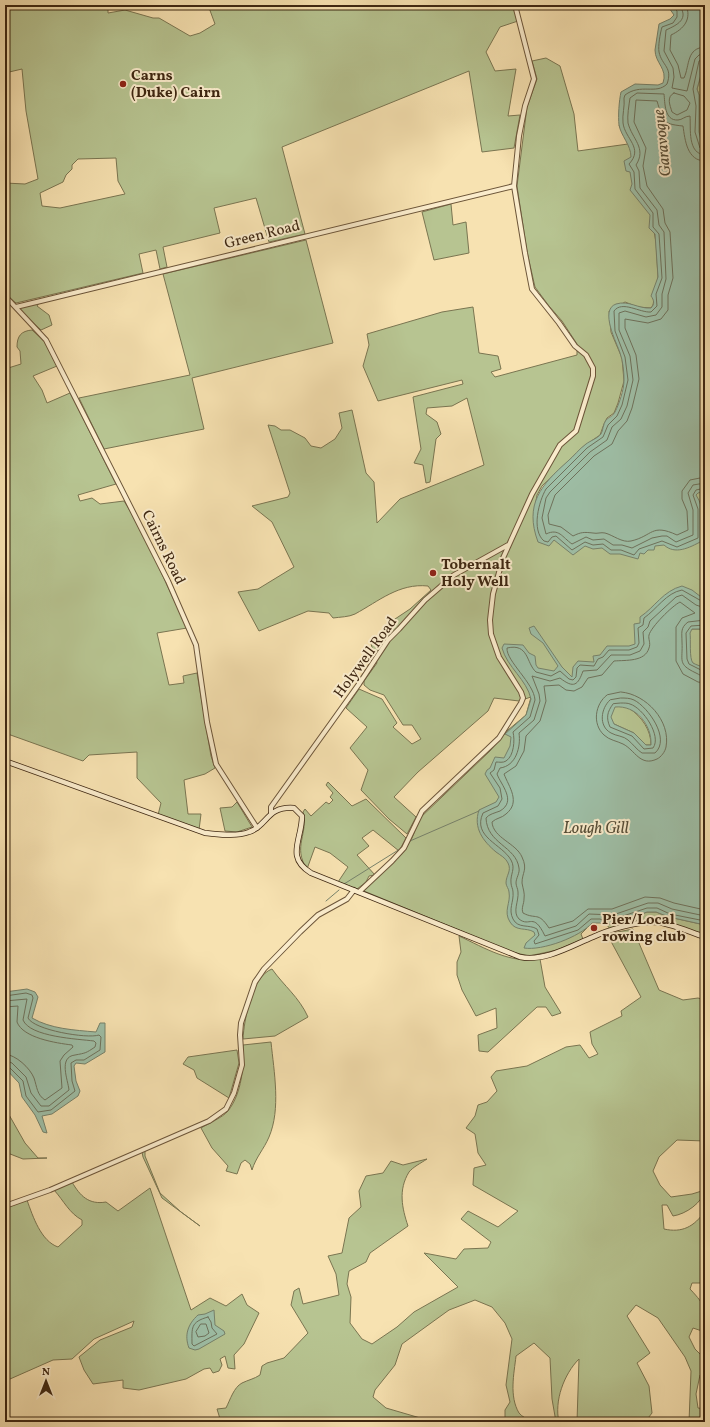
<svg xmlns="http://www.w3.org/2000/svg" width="710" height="1427" font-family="Vollkorn,serif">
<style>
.green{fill:#b7c491;stroke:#7a7551;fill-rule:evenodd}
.water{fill:#9ebfa7;stroke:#77826b;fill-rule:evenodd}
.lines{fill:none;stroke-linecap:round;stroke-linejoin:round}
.shore{stroke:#6e725c;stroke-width:1}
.stream{stroke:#77826b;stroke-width:1}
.tertiary-casing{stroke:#6c5539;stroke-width:6}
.secondary-casing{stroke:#3d2611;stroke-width:6}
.tertiary{stroke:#faeccc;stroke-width:4}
.secondary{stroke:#faeccc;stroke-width:4.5}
.poi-dot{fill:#8f2418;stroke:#faeccc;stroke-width:1.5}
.labels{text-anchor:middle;stroke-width:4;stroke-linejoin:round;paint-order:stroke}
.poi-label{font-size:15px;font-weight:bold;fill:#3d2611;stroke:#faeccc;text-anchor:start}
.street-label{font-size:15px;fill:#3d2611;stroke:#faeccc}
.water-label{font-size:16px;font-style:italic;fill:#554c36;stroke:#faeccc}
</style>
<rect width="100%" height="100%" fill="#f7e2b1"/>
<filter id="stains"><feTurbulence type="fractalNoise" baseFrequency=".005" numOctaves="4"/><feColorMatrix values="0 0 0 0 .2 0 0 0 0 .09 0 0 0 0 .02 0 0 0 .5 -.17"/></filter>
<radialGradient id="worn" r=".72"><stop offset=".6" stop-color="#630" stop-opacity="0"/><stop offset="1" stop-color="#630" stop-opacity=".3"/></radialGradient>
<path class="green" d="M5,5H108V13L125,10L153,18H159L190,36L200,33L215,24L208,5H514L518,21L500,27L486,52L495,71L516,69L508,116L520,115L514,148L482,152L469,71L282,147L305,234L269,242L256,198L214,208L220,233L163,247L167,267L160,269L156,250L139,254L143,273L16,303L5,294V183L25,184L38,179L26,111L22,69L5,73ZM116,158L118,181L125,194L60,208L42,206L40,193L63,182L66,175L72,169V165L78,159Z
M705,51V156L699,132V95L697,89L702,71Z
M546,58L560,66L574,114L578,151L628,144L619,125L634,126L656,242L658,277L653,305L651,308L638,307L625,302L609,311L611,332L622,358L624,381L618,403L614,413L607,418L604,424L600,435L584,446L542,486L537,495L536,501L705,491V575L703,577L705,581V605L692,629H705V675L629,708C642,717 651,730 651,745H646L634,733L614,724L574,913L587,928L581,934L583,939L557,950L529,956L512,952L364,891L374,879L402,854L412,838L420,818L490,751L508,730L526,715L531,697L519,701L494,698L488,711L418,772L394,797L416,817L407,834L389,819L361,790L368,770L350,748L367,727L346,708L359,689L382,699L397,723L393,727L412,744L421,739L412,725H403L384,695L370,690L364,685V681L377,663L371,644L386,636L392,621L410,609L431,590L428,586C399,583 379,601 355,614C349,617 340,617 333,618L329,613L308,611L259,631L238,592L258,589L294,567L272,522L252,506L288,497L290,493L268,425L275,426L281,430H290L305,438L311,446L321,448L335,439L342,428L339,413L352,410L366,473L374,482L377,523L400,499L484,465L467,398L452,406L427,408L426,414L437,422L441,434L436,439L430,482L426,483L423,465L414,463L421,449L413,397L463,384L462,380L378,401L363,366L369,345L367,334L442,312L473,307L479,353L498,356L501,369L491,372L495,377L577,355V344L562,321L549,306L535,287L527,252L517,186L527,107L537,79L532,61Z
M451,204L453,225L466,222L469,253L434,260L422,212Z
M306,240L333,343L192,378L204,429L104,449L79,398L190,375L163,274Z
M39,303L37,306L49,315L52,325L41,330L16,307Z
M32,330L44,341L57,366L33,376L42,390L47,403L70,393L116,484L78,495L80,501L92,498L100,504L124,501L140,527L187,628L157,633L169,685L184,683L183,676L197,673L211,756L215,768L205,774L184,780L188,814H201L199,830L158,815L161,803L137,778V752L89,755L83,761L5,733V369L21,364L20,351L17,347C17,336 21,331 32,330Z
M328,782L352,806L366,799L406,838L399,851L373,830L362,838L369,846L357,855L375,875L369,876L366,882L357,889L338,882L348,867L330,853L315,847L307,869C292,847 309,833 303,812L305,809L311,816L326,802L329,804L333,800L330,797L333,793L326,785Z
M237,802L252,827L237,832L225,831L220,808L232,807Z
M647,912H656L669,917L705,925V936L662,921L650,920L610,929L607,925L624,921Z
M633,929L659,990L683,1000L698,998L705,1000V1141L677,1140L659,1157L653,1171L660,1185L671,1197L692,1194L705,1190C702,1203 686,1214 673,1216L667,1205H662L664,1229C682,1233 694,1227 705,1211V1217L701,1223L705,1225V1285L701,1283H692L690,1289C707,1307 705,1308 705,1332L693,1328L689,1337L695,1349L705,1359V1372L700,1375L696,1394L698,1408L705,1409V1422H689L691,1371L685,1357L658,1318L636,1305L627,1316L650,1353L637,1363L649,1386L652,1413L645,1422H577L579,1359C564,1374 554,1401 559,1422H556L552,1399L550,1358L534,1343L516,1356C514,1374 509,1396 519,1413C522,1417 528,1419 532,1422H505V1410L510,1402L506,1385L512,1339L505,1323L492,1307L475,1300L449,1310L402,1344L395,1365L375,1390L373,1397L386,1408L434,1422H221L217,1409L226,1408C230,1400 234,1387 242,1383C248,1380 254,1379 260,1375L262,1366L267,1363L284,1358L308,1333L291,1305L294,1291L299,1288L303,1304L339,1295L336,1274L328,1256L342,1253L349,1218L361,1207L359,1191L366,1176L383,1173L391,1161L403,1165L427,1159C421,1163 413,1167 409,1172C398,1190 402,1208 408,1226L370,1253L366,1262L349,1271L347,1284L351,1297L350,1323L362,1339L372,1344L397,1327L414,1312L458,1287L424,1253L456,1259L464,1249L488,1248L491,1242L461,1219L468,1211L498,1227L518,1211L473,1185L474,1168L486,1165L478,1153L475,1134L466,1128L475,1116L478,1105L487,1102L497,1091L491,1077L496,1071L527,1066L566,1047L580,1045L589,1058L598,1054L592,1044L590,1032L622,1016L621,1011L641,997L607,934Z
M459,936C485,948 510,964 540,959L545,987L561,1013L552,1016L546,1007H537L488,1052L479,1051L478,1035L497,1028L496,1008L476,1016L462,990L457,975V962L461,952Z
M272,969C284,986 299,997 308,1017L275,1036L243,1039C244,1020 252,976 272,969Z
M271,1042C274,1072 281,1109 269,1137C264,1149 256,1157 252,1170L250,1164L245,1160L241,1163L237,1174L226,1171L228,1166L212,1148L201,1128C209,1123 222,1118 228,1111C242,1093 244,1066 243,1045Z
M237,1050L239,1063L229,1098L197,1078L194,1070L183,1064L188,1057Z
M8,1113L25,1143L38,1158H47L23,1159L5,1152V1119Z
M149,1149L145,1151V1156L160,1193L181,1212L200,1226L162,1198L143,1157L142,1152Z
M72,1182C80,1196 89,1205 106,1202L118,1211L150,1188L191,1310L210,1298L226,1306L242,1294L247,1305L259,1313L244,1344L234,1355L235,1369L228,1368L225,1356L220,1359L222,1365L219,1371L213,1373L210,1368L204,1369L186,1379L139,1390L123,1388V1380L93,1384L84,1370L79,1357L100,1340L132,1327L134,1321L94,1339L72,1359L53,1360L10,1379L5,1384V1208L27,1200C33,1217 41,1241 58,1247L82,1225V1220C69,1213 64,1201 54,1190Z"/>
<path class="water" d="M667,5H705V51L702,71L697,89L699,95V132L705,156V491L698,493L696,495C705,508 704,527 702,541C689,548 675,555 664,545L655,546L654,550H648L644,554L640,553L638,559L620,554H610L602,548L593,549L585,546L573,555L554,540L549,546L538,542C524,504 541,485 568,461C574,456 579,449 586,444C590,441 598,438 601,434C603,431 603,424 606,420C609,417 612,417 615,412C619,404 624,390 624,380C624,372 623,361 620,353C617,343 599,310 616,304C629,300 638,309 651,308C655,304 654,300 651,296L658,277L655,234L649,228L650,215L630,190L632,184L630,172L626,171L624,161L631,157C631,145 621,136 619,125C618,116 619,101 621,92L635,84L658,85L663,83C668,69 655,63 655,50L659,24L670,19L674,15Z
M682,586L692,590L705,600V629H692L690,633C691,639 689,659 693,663C696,665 702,666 705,669V925L669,917L656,912H647L624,921L603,925L600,923H592C580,937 542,951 524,948L526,943L535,935L534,932C526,927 516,932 510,922C503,911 511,903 509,892C509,889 506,886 506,883C506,875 512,871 508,863C506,858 500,855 496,852C483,841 473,828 479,810L496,802L499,797L485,774L487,770L490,768L495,757L504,758L510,746L511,737L505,734L526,715L531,699C527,680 507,667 502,648L504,644L523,645L529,653L535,656L536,665L538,668L554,671L558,666L543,643L531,634L529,628L534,626L562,667L572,677L573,667L578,661L594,662L593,656L600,655L607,646H629L635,644L634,624L640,623V617C655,607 663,591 682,586ZM615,707C636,705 652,725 651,745H646L634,733L614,724L611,717Z
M27,989L35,992L38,997L32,1018C51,1029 74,1030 96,1032L100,1023H105V1052L85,1064L76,1063L74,1066L76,1081L80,1091L78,1096L52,1114L42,1116L47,1133L43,1132L35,1115L22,1097L19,1083L5,1068V992Z
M214,1310L215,1325L224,1331L225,1334L199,1349L195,1350L189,1348C184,1335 188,1324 198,1315L205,1314Z"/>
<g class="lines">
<path class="shore" d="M672,5L677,11V17L673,23L662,27C660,34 658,46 659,52C662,66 673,67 667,84C656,95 641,83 625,95L624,98C625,106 622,115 623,123C625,139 644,148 629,164L634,172L635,189L653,213V227L659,234L662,278L656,294L657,306L651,312C640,313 622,300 614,311L615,331L625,357L628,380L622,405L617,416L608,425L603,437L587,448L546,489C539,501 531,530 544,541L548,542L552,537L556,536L572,550L585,542L593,545L603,544L611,550H621L634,555L639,549L662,541L677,547L698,538V509L693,495L696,490L705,488
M679,5C690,19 677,25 666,30L664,51L673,68L674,77L672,88L687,91L695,59L699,55L705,53
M686,5C692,19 684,29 671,35L670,50L678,65L681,78H684C690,65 686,48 705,47
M705,58L699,61L693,89L696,106L695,132L700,148L705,150
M674,93L684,96L690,103L687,110L677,115L672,112C670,105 666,97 674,93Z
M705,155C687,154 691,128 690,116C685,116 682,120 678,120C664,121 665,102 664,94L637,93L630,98C629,105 627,116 628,123C632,139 647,148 636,165L639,171L640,188L657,210L659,225L664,232L666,279L662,294V307L656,315L646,317L625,311L619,313V330L630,356L633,380L627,406L621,419L612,427L607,440L590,452L550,492L546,498L542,518L546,534C559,528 562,537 572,544L586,537L593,540L604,539L613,545H622L632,548L652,538L662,536H667L676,542L693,535V510L688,493L693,485L705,483
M705,161C687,161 685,140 683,126C661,124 663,120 657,101L636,100L634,122L646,148L643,166L647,186L663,209L665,223L670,232L673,278L668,295V310L661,319L648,323L625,319V328L636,355L639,379L632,408L627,421L618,431L612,444L594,456L555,495L548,515L549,524L561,527L573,536C581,532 584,532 593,533C597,534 601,532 605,533C613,535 622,543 631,541C653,536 651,523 677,535L688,530L687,511L682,499V491L690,480L705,477
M705,603L682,590C666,593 657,609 644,618L643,625L638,628L639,643L637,647L629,650H609L603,657L598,659L594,666L580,665L577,668L576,677L573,680L569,679L560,671L551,676L536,672C526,663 529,643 507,648C506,661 534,683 535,700L530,717L513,732C515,740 514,756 506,761C503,763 499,762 496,762L494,770L490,773L500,788L502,799L498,806L483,813C472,837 502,844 511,860C516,869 510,874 511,883C511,886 513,889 513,892C514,902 508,909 513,919C518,929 529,924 537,929L539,935L534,941L535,944L578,930L591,919H600L605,921L614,919L647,908H657L670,914L705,921
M705,608L696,605L682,595L676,597L650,621L648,627L643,632L644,644L640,651L630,655H611L597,670L583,671C578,685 574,689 560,678L550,681L532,676L539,694L540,701L534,720L519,733C521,747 516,766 500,768L497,774C501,785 517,801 500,811C495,813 489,814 486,818C487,844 516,846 519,868C520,873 516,878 516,883C516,886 518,889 518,892C519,901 512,912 519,919C530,928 533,911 545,936L576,926L589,914L613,915L648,903H658L672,909L705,916
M705,620L688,622C680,628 682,633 682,642C683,661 677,664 696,673C700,675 701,676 705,677
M705,625L691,626L686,633L687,659L689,664L705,672
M705,683L698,682L683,674L676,661V627L682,618L695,613L680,602C672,606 651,627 649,635C648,639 651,643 649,648C645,662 626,660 614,661L602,675L588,678L582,687L574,691L566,690L559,685L544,686L546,701L540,721L526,736L524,751L516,766L504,774C509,787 521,802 506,814C502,818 496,818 492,822C493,838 516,843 522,857C528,870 522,872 522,883C523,889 525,893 524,899C524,904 521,908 523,913C536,920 538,911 549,928L573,921L588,909H612L645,897L660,898L674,903L705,910
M621,692C646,694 671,721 666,747C665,752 661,757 657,759C640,767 635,750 623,744C617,741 609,740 604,735C592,724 595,704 607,695Z
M621,698C625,698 630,698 634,700C648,707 671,739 655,753H642C637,750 633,744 628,740C624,736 616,736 611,733C598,726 601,708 610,700Z
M621,703C624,703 628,703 630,704C643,708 662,736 653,748L644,749L632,736L610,727C606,718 607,712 613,704Z
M5,996L26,993L32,995L33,998L28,1018C34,1030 87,1039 99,1035L101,1037L100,1050L84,1060H76L71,1063L72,1081L75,1091L51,1110L38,1112L26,1096L23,1081L9,1067L5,1065
M5,1001L27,999L23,1020C30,1037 78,1039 94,1041L96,1043L95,1047C86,1053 86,1053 75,1055C58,1057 68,1080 69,1090L49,1106H41L31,1093L26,1077L12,1063L5,1060
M5,1007L18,1006L17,1022C23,1038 56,1043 72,1045L73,1047L64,1055L60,1061L62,1088L45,1100C37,1095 37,1087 34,1078C30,1068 16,1055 5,1054
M208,1317L211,1322L212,1328L217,1334L194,1346L192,1344C192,1328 190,1322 208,1317Z
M201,1324H206L209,1333L205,1336L198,1337L196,1332Z"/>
<path class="stream" d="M410,841L479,811
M344,884L400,849
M326,901L339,890"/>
<g class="tertiary-casing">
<path id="tertiary" d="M5,296L46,340L168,581L196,645L207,722L216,764L257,828
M16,307L514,186
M271,813V807L359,684L388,640L399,629L425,600L454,575L508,545
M359,892L392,861L404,848L422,811L499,738L521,703L523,698L521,692L499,657L491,634L490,620L493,594L503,558L532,494L560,445L576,431L593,376V368L586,355L575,346L559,323L532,289L525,253L514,186L519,136L525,106L534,79L515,5
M5,1206L50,1190L209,1121L226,1109L234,1093L242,1065L240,1035L241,1023L255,982L264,969L300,932L318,915L347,899L354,890"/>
</g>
<g class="secondary-casing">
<path id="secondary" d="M5,761L205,833C218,834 235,837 249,832C268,826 266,806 294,808L302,816C302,840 285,857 311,873L520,957C545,962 571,946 593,937C608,930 635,922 652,922C669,922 689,932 705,937"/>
</g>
<use href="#tertiary" class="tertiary"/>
<use href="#secondary" class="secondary"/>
</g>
<g class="poi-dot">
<circle cx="123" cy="84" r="4"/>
<circle cx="433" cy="573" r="4"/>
<circle cx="594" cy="928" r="4"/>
</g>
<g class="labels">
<g class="poi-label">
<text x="131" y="80">Carns<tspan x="131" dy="17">(Duke) Cairn</tspan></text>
<text x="441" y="569">Tobernalt<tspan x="441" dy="17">Holy Well</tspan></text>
<text x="602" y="924">Pier/Local<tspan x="602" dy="17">rowing club</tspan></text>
</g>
<g class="street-label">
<text transform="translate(262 234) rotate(-14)" y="5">Green Road</text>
<text transform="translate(164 547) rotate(64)" y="5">Cairns Road</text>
<text transform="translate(365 657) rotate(-54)" y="5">Holywell Road</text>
</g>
<g class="water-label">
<text transform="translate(661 143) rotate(-96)" y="6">Garavogue</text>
<text x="596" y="833">Lough Gill</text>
</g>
</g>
<rect width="710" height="1427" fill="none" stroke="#f7e2b1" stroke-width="20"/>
<rect x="6" y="6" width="698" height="1415" fill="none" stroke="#3d2611" stroke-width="2"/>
<rect x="10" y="10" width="690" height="1407" fill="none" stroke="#3d2611"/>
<g transform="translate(46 1381)" stroke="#faeccc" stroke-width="3" paint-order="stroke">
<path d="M0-3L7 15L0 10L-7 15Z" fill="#3d2611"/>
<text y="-6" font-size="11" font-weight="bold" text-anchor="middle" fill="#3d2611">N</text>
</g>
<rect width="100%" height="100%" filter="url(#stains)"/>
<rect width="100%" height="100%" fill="url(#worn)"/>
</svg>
